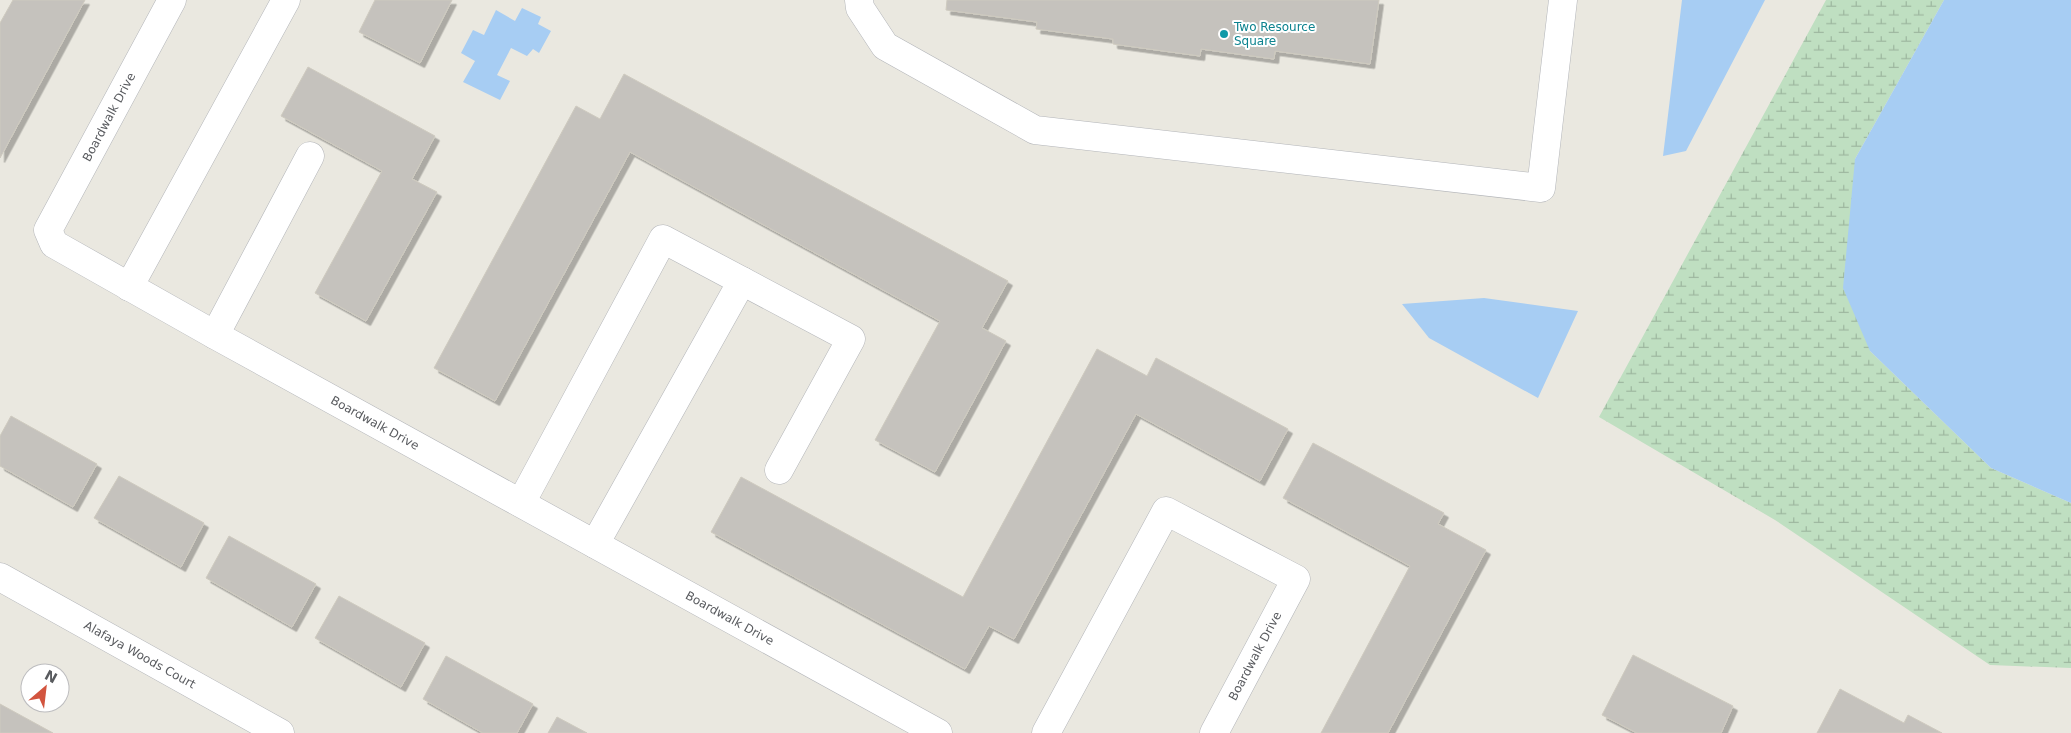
<svg xmlns="http://www.w3.org/2000/svg" width="2071" height="733" font-family="'DejaVu Sans',sans-serif">
<style>
.wetland{fill:url(#wetland-marsh)}
.water{fill:#a7cdf3}
.building{fill:#c5c2bd;stroke:#cecabf;filter:url(#shadow)}
.lines{fill:none;stroke-linecap:round;stroke-linejoin:round}
.minor-casing{stroke:#b3b5b9;stroke-width:29}
.minor{stroke:#fff;stroke-width:28}
.culture-dot{fill:#0f9aa8;stroke:#fff;stroke-width:2}
.labels{text-anchor:middle;stroke-width:4;stroke-linejoin:round;paint-order:stroke}
.culture-label{font-size:12px;fill:#0d838f;stroke:#fff;text-anchor:start}
.street-label{font-size:12px;fill:#595b5f;stroke:#fff}
</style>
<defs>
<pattern id="wetland-marsh" width="20" height="14" patternUnits="userSpaceOnUse" patternTransform="scale(1.25)"><rect width="20" height="14" fill="#bfdfc1"/><path d="M1 5h8M5 5V1M11 12h8M15 12V8" fill="none" stroke="#9eb8a0"/></pattern>
<filter id="shadow"><feDropShadow dx="4.5" dy="4.5" stdDeviation="0" flood-color="#0004"/></filter>
</defs>
<rect width="100%" height="100%" fill="#eae8e0"/>
<path class="wetland" d="M1826,0H1944L1855,159L1870,351L1991,468L2071,503V668L1990,665L1775,520L1599,417Z"/>
<path class="water" d="M1682,0H1765L1686,151L1663,156Z
M1944,0H2071V503L1991,468L1870,351L1843,288L1855,159Z
M522,8L541,17L538,24L551,31L539,53L533,49L527,56L511,48L497,75L510,81L500,100L463,82L475,61L461,53L473,30L484,35L496,10L515,21Z
M1484,298L1578,311L1538,398L1429,338L1402,304Z"/>
<path class="building" d="M13,0H85L0,158V23Z
M375,0H452L420,63L359,32Z
M947,0H1379L1370,64L1275,51L1274,59L1201,49L1200,56L1113,44V39L1036,29L1037,22L946,10Z
M308,67L435,136L412,179L437,192L366,321L315,293L382,171L281,116Z
M624,74L1008,281L982,328L1006,341L935,472L875,440L940,321L630,152L495,401L434,368L576,106L600,119Z
M1097,349L1147,376L1156,358L1288,429L1260,481L1136,414L1014,639L989,626L965,669L711,532L741,477L963,597Z
M11,416L97,464L73,507L0,466V436Z
M1313,443L1444,513L1438,524L1486,550L1388,733H1321L1410,566L1283,498Z
M119,476L204,523L181,567L94,518Z
M229,536L316,584L292,627L206,578Z
M339,596L425,643L401,687L315,638Z
M1633,655L1733,706L1721,733H1637L1602,715Z
M446,656L533,704L517,733H483L423,699Z
M1840,689L1904,723L1908,715L1942,733H1817Z
M0,704L53,733H0Z
M557,717L587,733H548Z"/>
<g class="lines">
<g class="minor-casing">
<g id="minor">
<path id="s1" d="M172,0L48,230L54,244L215,335L938,733"/>
<path d="M859,0L860,8L885,46L1035,130L1541,188L1563,0"/>
<path d="M129,287L286,0"/>
<path d="M215,335L310,156"/>
<path d="M521,503L663,239L851,339L779,470"/>
<path d="M595,544L742,281"/>
<path id="s2" d="M0,577L280,733"/>
<path d="M1046,733L1166,511L1296,579L1214,733"/>
</g>
</g>
<use href="#minor" class="minor"/>
</g>
<circle class="culture-dot" cx="1224" cy="34" r="5"/>
<g class="labels">
<g class="culture-label">
<text x="1234" y="31">Two Resource<tspan x="1234" dy="14">Square</tspan></text>
</g>
<g class="street-label">
<text transform="translate(109 117) rotate(-62)" y="4">Boardwalk Drive</text>
<text dy="4" stroke="none"><textPath href="#s1" startOffset="644">Boardwalk Drive</textPath></text>
<text dy="4" stroke="none"><textPath href="#s1" startOffset="1049">Boardwalk Drive</textPath></text>
<text dy="4" stroke="none"><textPath href="#s2" startOffset="160">Alafaya Woods Court</textPath></text>
<text transform="translate(1255 656) rotate(-62)" y="4">Boardwalk Drive</text>
</g>
</g>
<g transform="translate(45 688) rotate(28)"><circle r="24" fill="#ffffff" stroke="#bdbdbf"/>
<path d="M0-4L9 19L0 12L-9 19Z" fill="#d2543e"/>
<text y="-8" font-size="14" font-weight="bold" text-anchor="middle" fill="#595b5f">N</text>
</g>
</svg>
